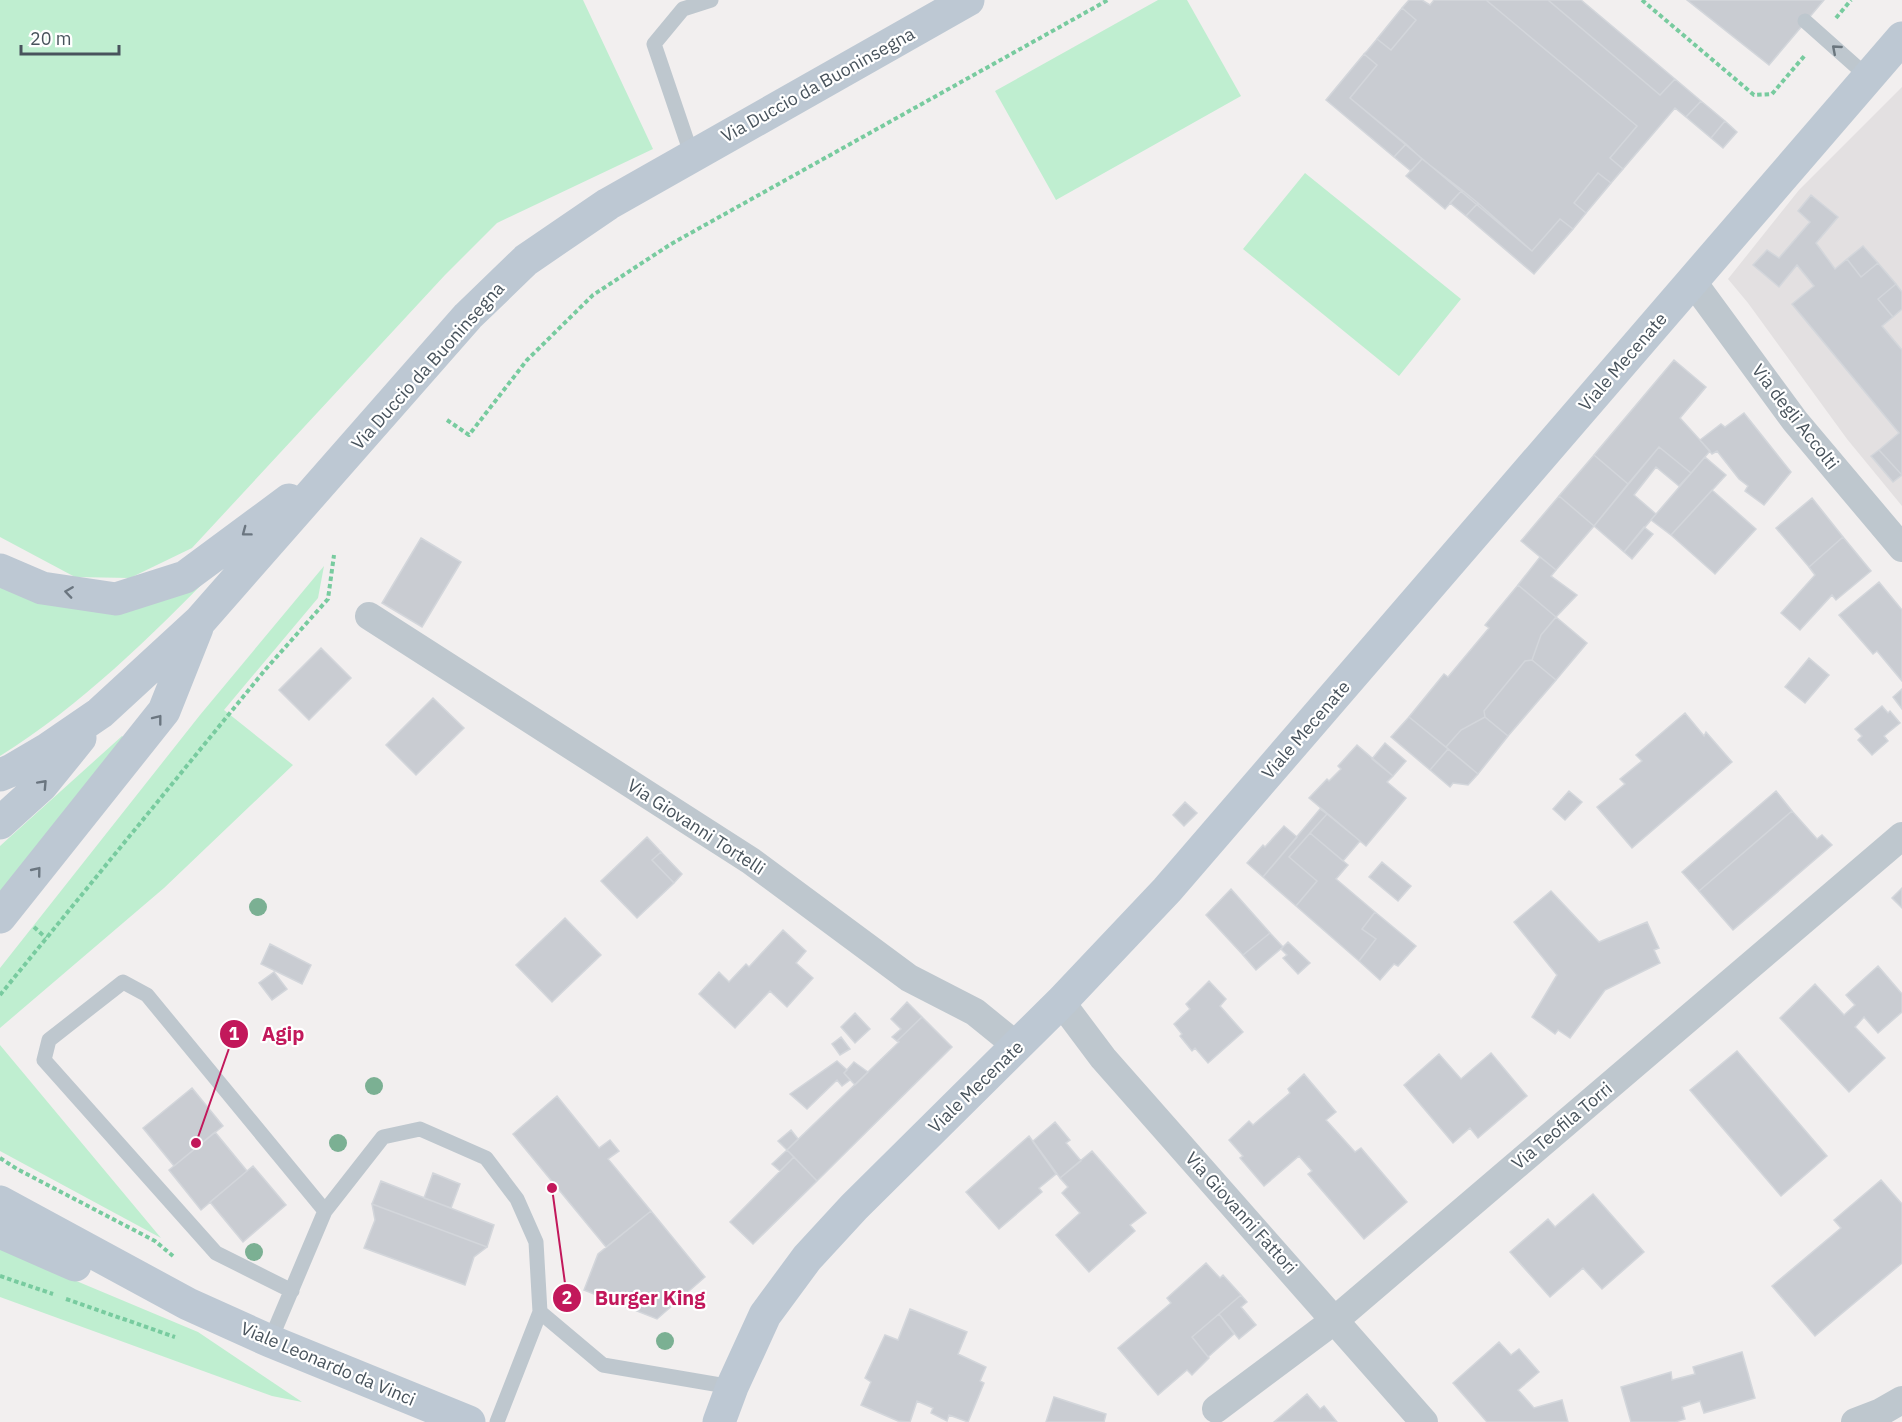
<svg xmlns="http://www.w3.org/2000/svg" width="1902" height="1422" font-family="'IBM Plex Sans',sans-serif">
<style>
.education{fill:#e3e0e1}
.green{fill:#bfeed0}
.building{fill:#c9ccd2;stroke:#d3d6db;stroke-width:1.5}
.lines{fill:none;stroke-linecap:round;stroke-linejoin:round}
.path{stroke:#78cb9f;stroke-width:4;stroke-dasharray:4.5 3;stroke-linecap:butt}
.lane{stroke:#bec7ce;stroke-width:15}
.street{stroke:#bec7ce;stroke-width:28}
.secondary{stroke:#bdc8d3;stroke-width:33}
.tree{fill:#7bb093}
.oneway{stroke:#6b767e}
.oneway2{stroke:#6b7680}
.labels{text-anchor:middle;stroke-width:4.5;stroke-linejoin:round;paint-order:stroke}
.street-label{font-size:18px;fill:#48535c;stroke:#fff}
.leader{fill:none;stroke:#c2185b;stroke-width:2}
.callout-dot{fill:#c2185b;stroke:#fff;stroke-width:2}
.mark-label{font-size:18px;text-anchor:middle;font-weight:bold;fill:#fff}
.callout-label{font-size:20px;text-anchor:middle;font-weight:bold;fill:#c2185b;stroke:#fff;stroke-width:4.5;stroke-linejoin:round;paint-order:stroke}
</style>
<rect width="100%" height="100%" fill="#f2efef"/>
<path class="education" d="M1902,87V506L1847,439L1748,303L1728,279L1799,190Z"/>
<path class="green" d="M0,0H583L653,149L497,223L445,275L192,548L130,578L75,577L0,537Z
M1158,0H1187L1241,96L1056,200L995,91Z
M1305,173L1461,299L1399,376L1243,249Z
M324,566L318,598L224,710L293,765L164,888L0,1028V968L200,715Z
M218,568C151,636 82,705 0,756V584L58,604Z
M122,736L127,740L0,896V846Z
M0,1045L161,1238L0,1151Z
M0,1249L198,1332L302,1402L272,1396L0,1297Z"/>
<path class="building" d="M1409,0H1422L1430,5L1434,0H1486L1637,126L1610,158L1623,169L1611,183L1598,173L1574,203L1586,213L1573,229L1560,219L1532,251L1350,98L1377,65L1364,54L1367,51L1377,39L1391,50L1416,20L1402,8Z
M1486,0H1548L1660,95L1675,79L1701,101L1686,117L1675,108L1623,169L1610,158L1637,126Z
M1548,0H1581L1675,79L1660,95Z
M1687,0H1824L1769,65Z
M1402,8L1416,20L1391,50L1377,39Z
M1364,54L1377,65L1350,98L1406,144L1394,157L1326,100Z
M1701,101L1725,121L1711,138L1686,117Z
M1725,121L1737,132L1723,148L1711,138Z
M1406,144L1422,159L1411,171L1394,157Z
M1422,159L1462,190L1445,209L1406,176Z
M1598,173L1611,183L1586,213L1574,203Z
M1462,190L1478,203L1466,216L1450,203Z
M1811,195L1838,217L1816,243L1835,269L1847,259L1861,277L1878,263L1896,284L1878,299L1893,317L1882,326L1902,350V475L1879,450L1899,433L1792,304L1814,286L1797,265L1779,287L1753,265L1767,250L1779,258L1810,222L1798,211Z
M1478,203L1532,251L1560,219L1573,229L1534,274L1466,216Z
M1863,246L1878,263L1861,277L1847,259Z
M1896,284L1902,292V309L1893,317L1878,299Z
M1674,360L1706,387L1680,418L1710,451L1691,473L1659,447L1628,484L1594,455Z
M1744,413L1791,472L1764,505L1745,491L1748,486L1739,479L1717,451L1712,454L1700,440L1721,424L1725,427Z
M1659,447L1691,473L1679,486L1656,467L1634,495L1656,514L1624,552L1594,526Z
M1879,450L1902,475L1893,482L1871,456Z
M1594,455L1628,484L1594,526L1559,496Z
M1705,457L1726,475L1671,535L1651,520Z
M1712,490L1756,529L1715,574L1671,535Z
M1559,496L1594,526L1556,570L1521,541Z
M1812,498L1843,537L1809,567L1776,528Z
M1644,527L1653,534L1632,559L1624,552Z
M1843,537L1871,571L1836,600L1832,595L1800,630L1781,613L1815,575L1809,567Z
M421,538L461,562L422,627L382,603Z
M1540,557L1556,570L1551,576L1577,595L1556,617L1518,585Z
M1879,582L1902,610V681L1877,651L1873,654L1839,615Z
M1518,585L1556,617L1541,635L1532,660L1525,661L1484,711L1485,717L1461,730L1446,747L1409,717L1444,674L1448,677L1489,628L1485,625Z
M1556,617L1587,643L1556,680L1532,660L1541,635Z
M321,648L351,678L309,720L279,690Z
M1809,658L1829,675L1805,703L1785,687Z
M1532,660L1556,680L1508,736L1485,717L1484,711L1525,661Z
M1902,689V709L1893,697Z
M433,698L464,728L416,775L386,745Z
M1882,706L1888,713L1890,711L1900,723L1884,736L1888,741L1872,755L1858,740L1862,736L1855,729Z
M1685,713L1704,736L1706,732L1732,762L1632,848L1597,807L1625,784L1620,779L1642,761L1636,755Z
M1409,717L1448,749L1430,770L1391,737Z
M1485,717L1508,736L1478,774L1446,747L1461,730Z
M1385,743L1406,761L1393,776L1372,759Z
M1357,745L1393,776L1387,782L1406,798L1366,846L1309,798L1327,779L1329,781L1341,769L1338,766Z
M1448,749L1478,774L1468,785L1453,783L1450,787L1430,770Z
M1569,791L1582,802L1565,820L1553,809Z
M1776,791L1792,811L1699,891L1682,872Z
M1185,802L1197,813L1184,826L1173,815Z
M1320,809L1327,814L1289,857L1317,881L1296,906L1263,877Z
M1792,811L1817,839L1822,835L1832,845L1733,930L1699,891Z
M1327,814L1360,841L1343,861L1310,833Z
M1284,826L1297,837L1263,877L1247,863L1263,845L1265,847Z
M1310,833L1348,865L1336,879L1375,912L1362,929L1376,939L1359,961L1296,906L1317,881L1289,857Z
M647,837L661,852L652,860L674,883L637,918L601,881Z
M661,852L682,874L674,883L652,860Z
M1382,862L1411,886L1398,901L1369,877Z
M1902,888V908L1892,898Z
M1231,889L1270,933L1243,955L1206,915Z
M1551,891L1599,942L1647,922L1659,948L1654,950L1660,963L1605,990L1570,1038L1558,1030L1555,1034L1532,1017L1557,975L1514,922Z
M1375,912L1416,946L1398,966L1394,964L1380,980L1359,961L1376,939L1362,929Z
M565,918L601,955L552,1002L516,965Z
M783,930L806,951L796,963L813,978L787,1007L770,991L735,1028L699,994L719,972L729,982L746,964L749,967Z
M1270,933L1283,947L1256,970L1243,955Z
M1288,942L1310,963L1298,974L1283,958L1287,955L1281,949Z
M270,944L311,965L302,984L261,964Z
M1878,966L1902,994V1012L1878,1033L1864,1017L1855,1027L1885,1058L1849,1092L1780,1018L1815,984L1844,1015L1855,1005L1846,995Z
M274,972L287,989L272,1000L259,983Z
M1209,981L1226,999L1220,1006L1243,1032L1208,1063L1195,1048L1192,1051L1180,1036L1182,1034L1174,1024L1190,1009L1186,1004Z
M907,1002L922,1017L897,1041L892,1037L901,1029L891,1019Z
M855,1013L870,1029L855,1043L841,1027Z
M922,1017L952,1047L817,1181L787,1150L899,1042L897,1041Z
M841,1037L850,1049L840,1055L832,1044Z
M1737,1051L1827,1156L1781,1196L1690,1090Z
M1491,1053L1527,1096L1478,1138L1470,1128L1453,1143L1404,1085L1439,1054L1461,1079Z
M837,1061L847,1070L844,1073L850,1080L842,1086L837,1080L807,1109L790,1094Z
M854,1062L868,1072L855,1085L844,1073Z
M1304,1074L1336,1112L1326,1120L1355,1152L1361,1148L1407,1202L1364,1239L1308,1174L1312,1171L1299,1156L1264,1186L1240,1158L1243,1156L1229,1140L1249,1121L1253,1125L1290,1093L1288,1089Z
M192,1088L223,1126L174,1166L143,1128Z
M557,1096L599,1148L610,1140L619,1151L608,1159L651,1211L606,1247L513,1134Z
M1055,1122L1070,1140L1066,1143L1081,1161L1060,1178L1033,1141Z
M791,1130L798,1139L787,1150L778,1141Z
M215,1132L247,1171L201,1210L169,1170Z
M1029,1136L1056,1174L1039,1188L1042,1192L999,1229L966,1192Z
M787,1150L794,1157L780,1171L772,1164Z
M1092,1151L1146,1213L1130,1225L1135,1231L1089,1272L1056,1235L1080,1213L1062,1193L1068,1187L1060,1178Z
M794,1157L817,1181L753,1244L730,1222Z
M253,1166L286,1205L243,1242L210,1202Z
M433,1173L460,1184L451,1208L424,1198Z
M1881,1180L1902,1204V1263L1815,1336L1772,1286L1841,1228L1834,1220Z
M381,1181L494,1225L487,1247L372,1204Z
M1593,1194L1644,1252L1602,1289L1583,1268L1550,1297L1510,1252L1548,1219L1555,1227Z
M372,1204L487,1247L474,1257L465,1285L364,1248L375,1220Z
M651,1211L705,1277L657,1319L584,1290L598,1254Z
M1206,1263L1220,1278L1223,1275L1241,1295L1192,1337L1209,1358L1192,1375L1187,1370L1158,1395L1118,1348L1171,1303L1167,1298Z
M1241,1295L1247,1302L1241,1307L1256,1325L1239,1339L1219,1314Z
M910,1309L967,1332L958,1354L986,1367L980,1381L984,1383L968,1422L949,1415L947,1421L931,1413L933,1408L917,1401L910,1422L898,1421L861,1405L871,1382L865,1378L885,1335L898,1340Z
M1219,1314L1234,1334L1208,1357L1192,1337Z
M1499,1342L1511,1355L1519,1349L1539,1372L1518,1390L1534,1408L1562,1400L1568,1422H1487L1453,1383Z
M1742,1352L1755,1398L1704,1413L1700,1401L1682,1407L1685,1419L1675,1422H1631L1621,1387L1671,1372L1672,1380L1695,1374L1693,1367Z
M1307,1394L1320,1409L1324,1406L1337,1422H1274Z
M1054,1397L1106,1414L1104,1422H1046Z"/>
<g class="lines">
<path class="path" d="M1642,0L1754,95L1772,94L1806,54
M1836,18L1851,0
M447,420L469,435L527,360L593,295L671,244L1108,0
M34,927L46,938
M0,995L265,670L328,599L334,555
M0,1158L17,1169L155,1241L173,1256
M0,1276L53,1294
M66,1299L175,1337"/>
<path class="lane" d="M1805,21L1868,77
M692,156L654,44L683,9L711,0
M292,1291L216,1253L44,1060L49,1040L123,982L147,995L325,1211
M540,1312L603,1365L732,1387
M270,1341L325,1211L383,1137L420,1129L486,1158L517,1199L536,1242L540,1312L497,1422"/>
<path class="street" d="M1693,282L1795,421L1902,548
M369,616L751,861L909,978L975,1012L1017,1046
M1061,1002L1103,1058L1424,1422
M1216,1409L1335,1320L1902,836
M1855,1422L1881,1412L1902,1400"/>
<path class="secondary" d="M0,570L42,588L116,599L185,577L289,500
M0,775L12,770L46,750L100,713L200,621L468,316L526,260L608,204L968,0
M0,823L42,785L80,738
M0,917L164,711L197,628
M0,1202L188,1304L270,1341L469,1422
M0,1232L75,1265
M719,1422L732,1387L765,1315L807,1258L854,1207L1061,1002L1167,890L1902,38"/>
</g>
<g class="tree">
<circle cx="258" cy="907" r="9"/>
<circle cx="374" cy="1086" r="9"/>
<circle cx="338" cy="1143" r="9"/>
<circle cx="254" cy="1252" r="9"/>
<circle cx="665" cy="1341" r="9"/>
</g>
<defs><path id="oneway-chevron" d="M-2-3.5L2.5 0L-2 3.5" fill="none" stroke-width="1.6" stroke-linecap="round" stroke-linejoin="round" transform="scale(1.5)"/></defs>
<use class="oneway" href="#oneway-chevron" transform="translate(1836 49) rotate(-139)"/>
<g class="oneway2">
<use href="#oneway-chevron" transform="translate(246 532) rotate(143)"/>
<use href="#oneway-chevron" transform="translate(69 592) rotate(-172)"/>
<use href="#oneway-chevron" transform="translate(158 719) rotate(-52)"/>
<use href="#oneway-chevron" transform="translate(43 784) rotate(-47)"/>
<use href="#oneway-chevron" transform="translate(37 871) rotate(-51)"/>
</g>
<g class="labels">
<g class="street-label">
<text transform="translate(818 85) rotate(-29)" y="6">Via Duccio da Buoninsegna</text>
<text transform="translate(1623 362) rotate(-49)" y="6">Viale Mecenate</text>
<text transform="translate(428 366) rotate(-48)" y="6">Via Duccio da Buoninsegna</text>
<text transform="translate(1795 417) rotate(52)" y="6">Via degli Accolti</text>
<text transform="translate(1306 730) rotate(-49)" y="6">Viale Mecenate</text>
<text transform="translate(696 827) rotate(33)" y="6">Via Giovanni Tortelli</text>
<text transform="translate(976 1087) rotate(-44)" y="6">Viale Mecenate</text>
<text transform="translate(1562 1126) rotate(-40)" y="6">Via Teofila Torri</text>
<text transform="translate(1241 1213) rotate(48)" y="6">Via Giovanni Fattori</text>
<text transform="translate(328 1364) rotate(23)" y="6">Viale Leonardo da Vinci</text>
</g>
</g>
<path class="leader" d="M196 1143L234 1034M552 1188L567 1298"/>
<g class="callout-dot">
<circle cx="196" cy="1143" r="6"/>
<circle cx="552" cy="1188" r="6"/>
<circle cx="234" cy="1034" r="15"/>
<circle cx="567" cy="1298" r="15"/>
</g>
<g class="mark-label">
<text x="234" y="1040">1</text>
<text x="567" y="1304">2</text>
</g>
<g class="callout-label">
<text x="283" y="1041">Agip</text>
<text x="650" y="1305">Burger King</text>
</g>
<path d="M21 45v9h98v-9" fill="none" stroke="#48535c" stroke-width="3"/>
<text x="30" y="45" font-size="18" fill="#48535c" stroke="#ffffff" stroke-width="4.5" paint-order="stroke">20 m</text>
</svg>
